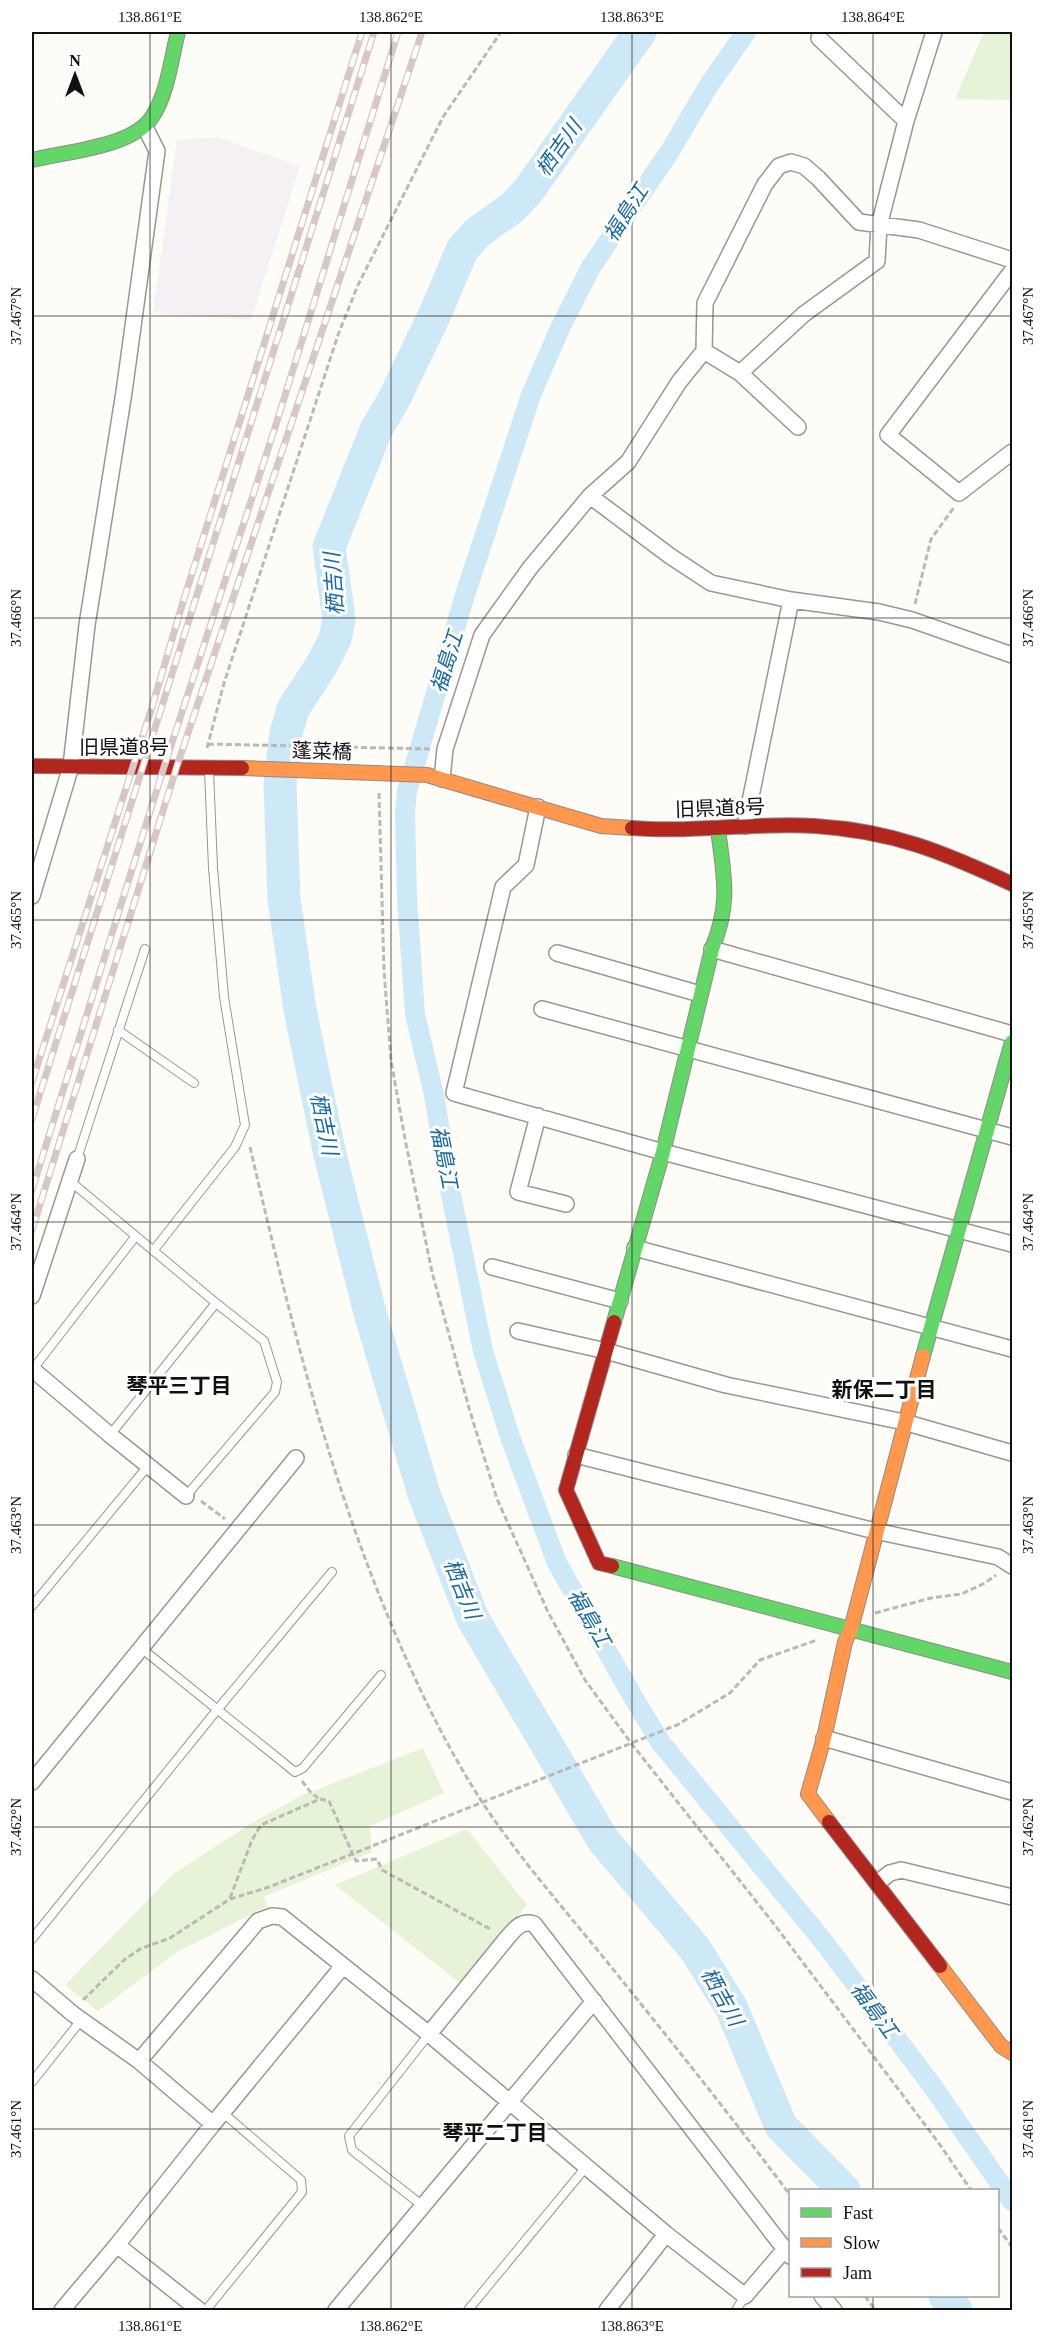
<svg xmlns="http://www.w3.org/2000/svg" width="1044" height="2342" font-family="'Times New Roman','Noto Sans JP',serif">
<style>
.industrial{fill:#f5f0f3}
.green{fill:#e7f3d7}
.lines{fill:none;stroke-linecap:round;stroke-linejoin:round}
.canal{stroke:#cde8f7;stroke-width:20}
.river{stroke:#cde8f7;stroke-width:33}
.lane-casing{stroke:#979795;stroke-width:10}
.street-casing{stroke:#979795;stroke-width:18}
.fast-casing{stroke:#8e8d8b;stroke-width:16}
.slow-casing{stroke:#8e8d8b;stroke-width:16}
.jam-casing{stroke:#8e8d8b;stroke-width:16}
.path{stroke:#b9b9b8;stroke-width:3;stroke-dasharray:6 3;stroke-linecap:butt}
.lane{stroke:#fffffe;stroke-width:8}
.street{stroke:#fffffe;stroke-width:15}
.fast{stroke:#63d668;stroke-width:14}
.slow{stroke:#ff974d;stroke-width:14}
.jam{stroke:#b3261e;stroke-width:14}
.rail-casing{stroke:#d9c6c7;stroke-width:7}
.rail{stroke:#fff;stroke-width:4.5;stroke-dasharray:14;stroke-linecap:butt}
.ticks{fill:none;stroke:#111;stroke-width:1.5;stroke-opacity:0.45}
.labels{text-anchor:middle;stroke-width:6;stroke-linejoin:round;paint-order:stroke}
.street-label{font-size:20px;fill:#111;stroke:#fff}
.water-label{font-size:21px;font-style:italic;fill:#1768a6;stroke:#fff}
.neighbourhood-label{font-size:21px;font-weight:bold;fill:#111;stroke:#fff}
.neatline{fill:none;stroke:#111;stroke-width:2}
.ticks-label{font-size:15px;text-anchor:middle;fill:#111}
</style>
<rect width="100%" height="100%" fill="#fdfcf7"/>
<path class="industrial" d="M217,137L300,166L251,320L153,313L177,140Z"/>
<path class="green" d="M984,32H1012V100L955,99Z
M423,1748L444,1793L370,1826L372,1852L263,1897L268,1906L177,1952L98,2011L65,1985L173,1874L250,1824L303,1795Z
M467,1829L527,1905L460,1983L335,1885Z"/>
<g class="lines">
<path class="canal" d="M746,32L709,85L670,151L591,267L561,326L531,395L465,595L407,791L405,812L407,899L415,1014L434,1095L449,1185L483,1351L510,1437L557,1563L633,1697L661,1743L823,1941L931,2084L1012,2201"/>
<path class="river" d="M640,32L528,191L512,208L478,232L462,250L435,314L393,401L376,430L329,547L339,619L335,639L321,666L293,709L286,733L280,784L284,899L300,1010L330,1155L370,1313L424,1494L473,1619L603,1840L695,1949L731,2007L781,2126L844,2190
M945,2296L956,2310"/>
<g class="lane-casing">
<path id="lane" d="M118,1030L194,1083
M77,1159L145,949
M70,1181L216,1303L110,1435
M153,1251L235,1147L245,1125L224,997L213,868L209,770
M33,1369L135,1237
M186,1496L275,1392L277,1382L264,1341L216,1303
M32,1606L148,1466
M141,1648L295,1772L303,1768L381,1675
M32,1939L217,1710L332,1572
M32,2082L82,2019
M424,2207L352,2150L349,2136L429,2034
M206,2310L302,2192L301,2180L223,2113
M468,2310L586,2167
M736,2310L745,2296"/>
</g>
<g class="street-casing">
<path id="street" d="M819,38L906,121
M1012,271L888,435L959,493L1012,452
M704,351L705,303L765,184L779,166L791,162L804,166L818,178L859,222L919,230L1012,260
M740,373L798,427
M590,496L670,556L711,583L791,600L879,612L912,620L1012,655
M442,779L445,749L482,635L530,568L590,496L628,462L679,382L704,351L740,373L804,314L877,261L879,226L906,121L934,32
M538,807L526,865L503,887L454,1093L663,1152L1012,1244
M745,826L791,600
M32,896L71,766L87,625L124,392L157,151L145,127
M712,949L1012,1034
M557,953L700,994
M542,1009L1012,1137
M538,1116L518,1192L566,1204
M635,1248L1012,1349
M492,1267L620,1301
M32,1296L77,1159
M518,1331L606,1351L726,1385L904,1422L1012,1453
M32,1369L110,1435L186,1496
M576,1455L875,1531L998,1557L1012,1566
M824,1738L1012,1792
M32,1782L296,1458
M877,1883L890,1873L901,1870L1012,1897
M32,1979L73,2014L139,2061L213,2124L117,2245L62,2310
M429,2034L507,1938C515,1929 521,1920 534,1924L790,2256
M139,2061L258,1921L272,1916L282,1917L429,2034L666,2234L745,2296L785,2249
M213,2124L343,1966
M117,2245L199,2310
M822,2296L834,2310
M336,2310L594,2001
M607,2310L666,2234"/>
</g>
<g class="fast-casing">
<path id="fast" d="M32,160C65,152 133,147 152,117C168,93 171,59 178,32
M614,1322L663,1152L712,949C731,902 724,878 718,829
M923,1356L1012,1042
M612,1566L1012,1672"/>
</g>
<g class="slow-casing">
<path id="slow" d="M242,768L427,775L601,826L632,828
M829,1822L808,1794L824,1738L845,1642L851,1629L923,1356
M940,1966L1001,2046L1012,2053"/>
</g>
<g class="jam-casing">
<path id="jam" d="M32,766L242,768
M632,828C693,833 754,822 815,826C893,831 943,852 1012,884
M612,1566L599,1563L566,1490L614,1322
M829,1822L940,1966"/>
</g>
<path class="path" d="M915,604L931,539L955,506
M208,744L431,749
M207,748L224,683L338,335L358,285L443,117L501,32
M379,793L384,971L391,1060L405,1139L432,1272L469,1408L497,1499L548,1612L585,1680L631,1743L774,1924L938,2142L971,2190
M250,1147C285,1297 321,1448 378,1592C407,1664 440,1737 482,1802C520,1859 565,1910 608,1963C670,2040 732,2117 790,2195
M201,1501L225,1519
M875,1613L931,1598L961,1594L985,1583L996,1575
M302,1781L312,1794L320,1799
M230,1898L252,1840L261,1825L320,1799L329,1801L356,1861L377,1859L382,1870L492,1930
M83,2000L124,1960L140,1949L170,1938L230,1899L269,1887L677,1725L730,1693L760,1660L817,1640
M998,2228L1012,2247
M865,2296L875,2310"/>
<use href="#lane" class="lane"/>
<use href="#street" class="street"/>
<use href="#fast" class="fast"/>
<use href="#slow" class="slow"/>
<use href="#jam" class="jam"/>
<g class="rail-casing">
<path id="rail" d="M32,1082L152,707L183,602L362,32
M32,1119L374,32
M32,1190L164,767L273,434L398,32
M32,1230L177,766L422,32"/>
</g>
<use href="#rail" class="rail"/>
</g>
<path class="ticks" d="M150,32V2310M391,32V2310M632,32V2310M873,32V2190M32,316H1012M32,618H1012M32,920H1012M32,1222H1012M32,1525H1012M32,1827H1012M32,2129H1012M873,2296V2310"/>
<g class="labels">
<g class="street-label">
<text x="124" y="754">旧県道8号</text>
<text transform="translate(322 751) rotate(2)" y="7">蓬菜橋</text>
<text transform="translate(720 808) rotate(-2)" y="7">旧県道8号</text>
</g>
<g class="water-label">
<text transform="translate(559 148) rotate(-55)" y="7">栖吉川</text>
<text transform="translate(626 213) rotate(-57)" y="7">福島江</text>
<text transform="translate(334 584) rotate(-94)" y="7">栖吉川</text>
<text transform="translate(447 662) rotate(-73)" y="7">福島江</text>
<text transform="translate(324 1124) rotate(78)" y="7">栖吉川</text>
<text transform="translate(444 1157) rotate(79)" y="7">福島江</text>
<text transform="translate(462 1589) rotate(68)" y="7">栖吉川</text>
<text transform="translate(589 1618) rotate(60)" y="7">福島江</text>
<text transform="translate(722 1997) rotate(61)" y="7">栖吉川</text>
<text transform="translate(874 2010) rotate(54)" y="7">福島江</text>
</g>
<g class="neighbourhood-label">
<text x="179" y="1393">琴平三丁目</text>
<text x="884" y="1397">新保二丁目</text>
<text x="495" y="2140">琴平二丁目</text>
</g>
</g>
<rect width="1044" height="2342" fill="none" stroke="#ffffff" stroke-width="66"/>
<rect x="789" y="2189" width="210" height="108" fill="#ffffff" stroke="#a0a0a0" stroke-width="1.5"/>
<rect x="801" y="2208" width="30" height="9" fill="#63d668" stroke="#a0a0a0" stroke-width="1.5"/>
<text x="843" y="2219" font-size="18" fill="#111111">Fast</text>
<rect x="801" y="2238" width="30" height="9" fill="#ff974d" stroke="#a0a0a0" stroke-width="1.5"/>
<text x="843" y="2249" font-size="18" fill="#111111">Slow</text>
<rect x="801" y="2268" width="30" height="9" fill="#b3261e" stroke="#a0a0a0" stroke-width="1.5"/>
<text x="843" y="2279" font-size="18" fill="#111111">Jam</text>
<g transform="translate(75 75)" stroke="#ffffff" stroke-width="4.5" paint-order="stroke">
<path d="M0-4.5L10 22L0 15L-10 22Z" fill="#111111"/>
<text y="-9" font-size="16" font-weight="bold" text-anchor="middle" fill="#111111">N</text>
</g>
<rect x="33" y="33" width="978" height="2276" class="neatline"/>
<g class="ticks-label">
<text x="150" y="22">138.861°E</text>
<text x="391" y="22">138.862°E</text>
<text x="632" y="22">138.863°E</text>
<text x="873" y="22">138.864°E</text>
<text transform="translate(16 316) rotate(-90)" y="5">37.467°N</text>
<text transform="translate(1028 316) rotate(-90)" y="5">37.467°N</text>
<text transform="translate(16 618) rotate(-90)" y="5">37.466°N</text>
<text transform="translate(1028 618) rotate(-90)" y="5">37.466°N</text>
<text transform="translate(16 920) rotate(-90)" y="5">37.465°N</text>
<text transform="translate(1028 920) rotate(-90)" y="5">37.465°N</text>
<text transform="translate(16 1222) rotate(-90)" y="5">37.464°N</text>
<text transform="translate(1028 1222) rotate(-90)" y="5">37.464°N</text>
<text transform="translate(16 1525) rotate(-90)" y="5">37.463°N</text>
<text transform="translate(1028 1525) rotate(-90)" y="5">37.463°N</text>
<text transform="translate(16 1827) rotate(-90)" y="5">37.462°N</text>
<text transform="translate(1028 1827) rotate(-90)" y="5">37.462°N</text>
<text transform="translate(16 2129) rotate(-90)" y="5">37.461°N</text>
<text transform="translate(1028 2129) rotate(-90)" y="5">37.461°N</text>
<text x="150" y="2331">138.861°E</text>
<text x="391" y="2331">138.862°E</text>
<text x="632" y="2331">138.863°E</text>
</g>
</svg>
